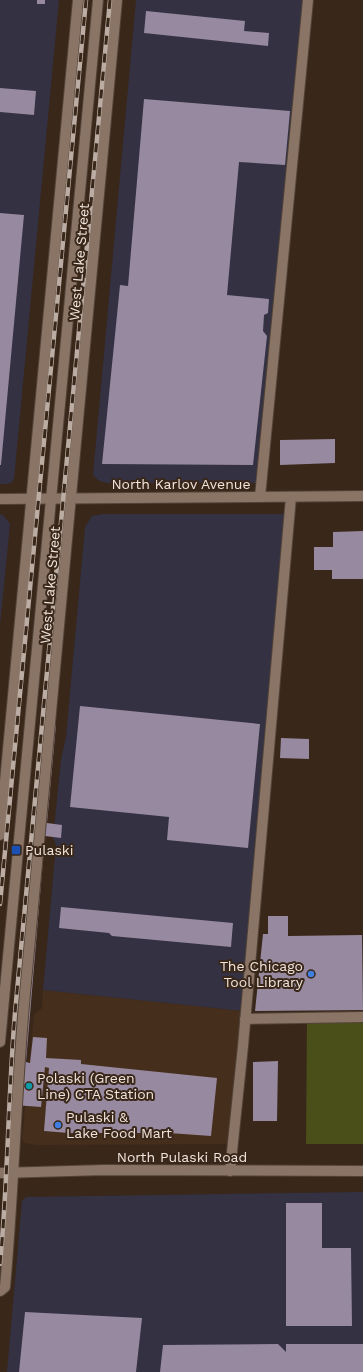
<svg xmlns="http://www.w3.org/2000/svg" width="363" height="1372" font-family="'Work Sans',sans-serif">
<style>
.built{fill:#462e1d}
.industrial{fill:#333142}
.green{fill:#4a4f1a}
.building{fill:#97899f}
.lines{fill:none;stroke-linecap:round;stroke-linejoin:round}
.lane-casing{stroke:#524338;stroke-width:12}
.street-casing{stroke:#524338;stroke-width:12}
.secondary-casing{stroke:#524338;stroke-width:12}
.lane{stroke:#8a7465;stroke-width:10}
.street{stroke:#8a7465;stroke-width:10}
.secondary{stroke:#8a7465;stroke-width:10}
.rail-casing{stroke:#bbada4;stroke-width:4.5}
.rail{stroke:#39271a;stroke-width:3;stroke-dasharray:9;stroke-linecap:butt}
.transit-dot{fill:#1a4fb4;stroke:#39271a;stroke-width:1.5}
.shop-dot{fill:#3f7fe0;stroke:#39271a;stroke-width:1.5}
.culture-dot{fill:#0f9aa8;stroke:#39271a;stroke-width:1.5}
.labels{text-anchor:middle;stroke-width:4;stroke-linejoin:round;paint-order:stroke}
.street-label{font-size:14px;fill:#f0e4dc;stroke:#39271a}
.poi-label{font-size:14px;fill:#f0e4dc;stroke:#39271a;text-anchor:start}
</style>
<rect width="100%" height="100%" fill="#39271a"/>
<path class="built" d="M43,990L243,1011L233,1144L37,1145L24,1143L22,1139L34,1015L42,1008Z"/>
<path class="industrial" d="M0,0H59L14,479L11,483L6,484H0Z
M136,0H308L262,483H106L98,480L93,475Z
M0,514L3,515L10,524L0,625Z
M103,514H289L243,1011L43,990L56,845L53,838L61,760L66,737L85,527L92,516Z
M363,1192V1372H7L22,1201L26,1197Z"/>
<path class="green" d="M363,1017V1144H306L307,1018Z"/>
<path class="building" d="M37,0H45V4H37Z
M146,11L245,21L244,31L269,33L268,46L144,33Z
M0,88L36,91L34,115L0,112Z
M144,99L290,111L285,165L239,162L227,295L269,299L268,313L264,315L263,331L267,336L253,465L102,464L120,285L128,286Z
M0,213L24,215L1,465H0Z
M335,439V463L280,465V440Z
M363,531V579H332V570H314V547H333V532Z
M80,706L260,724L248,848L167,840L169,817L70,807Z
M46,724L56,725L47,823L62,825L61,838L45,836L26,1062L30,1063L33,1037L47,1038L46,1058L81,1060V1064L217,1078L211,1136L169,1133H69L44,1131L49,1068L45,1067L41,1107L14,1105L18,1012Z
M281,738L309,739V759L280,758Z
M61,907L233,923L231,947L112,936L109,933L59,928Z
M268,916H288V936L362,935L363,1010L255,1011L263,934H268Z
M278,1061L277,1121H253V1062Z
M286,1203H322V1248H351L352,1326H286Z
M25,1312L142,1318L136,1372H19Z
M278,1344L286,1352V1344H363V1372H160L163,1345Z"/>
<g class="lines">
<g class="lane-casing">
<path id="lane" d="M260,497L308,0
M245,1019L363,1017
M230,1171L243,1046L291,497"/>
</g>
<g class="street-casing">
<path id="street" d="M0,499L363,496"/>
</g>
<g class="secondary-casing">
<path id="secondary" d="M0,835L78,0
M0,1042L98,0
M0,1173L104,1170L363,1171
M0,1291L5,1287C14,1189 16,1091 25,993L117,0"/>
</g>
<use href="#lane" class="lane"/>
<use href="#street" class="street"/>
<use href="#secondary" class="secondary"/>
<g class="rail-casing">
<path id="rail" d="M0,904L86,0
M0,1264C8,1181 8,1097 15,1013L110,0"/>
</g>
<use href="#rail" class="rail"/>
</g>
<rect class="transit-dot" x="11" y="845" width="10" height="10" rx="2"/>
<g class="shop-dot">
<circle cx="311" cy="974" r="4"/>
<circle cx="58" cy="1125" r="4"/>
</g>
<circle class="culture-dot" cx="29" cy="1086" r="4"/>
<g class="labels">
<g class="street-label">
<text transform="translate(79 262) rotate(-85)" y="5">West Lake Street</text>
<text x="181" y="489">North Karlov Avenue</text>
<text transform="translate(50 585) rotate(-85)" y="5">West Lake Street</text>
<text x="182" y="1162">North Pulaski Road</text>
</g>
<g class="poi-label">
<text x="25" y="855">Pulaski</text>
<text x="303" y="971" text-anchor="end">The Chicago<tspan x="303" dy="16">Tool Library</tspan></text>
<text x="37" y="1083">Polaski (Green<tspan x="37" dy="16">Line) CTA Station</tspan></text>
<text x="66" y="1122">Pulaski &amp;<tspan x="66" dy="16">Lake Food Mart</tspan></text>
</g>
</g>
</svg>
